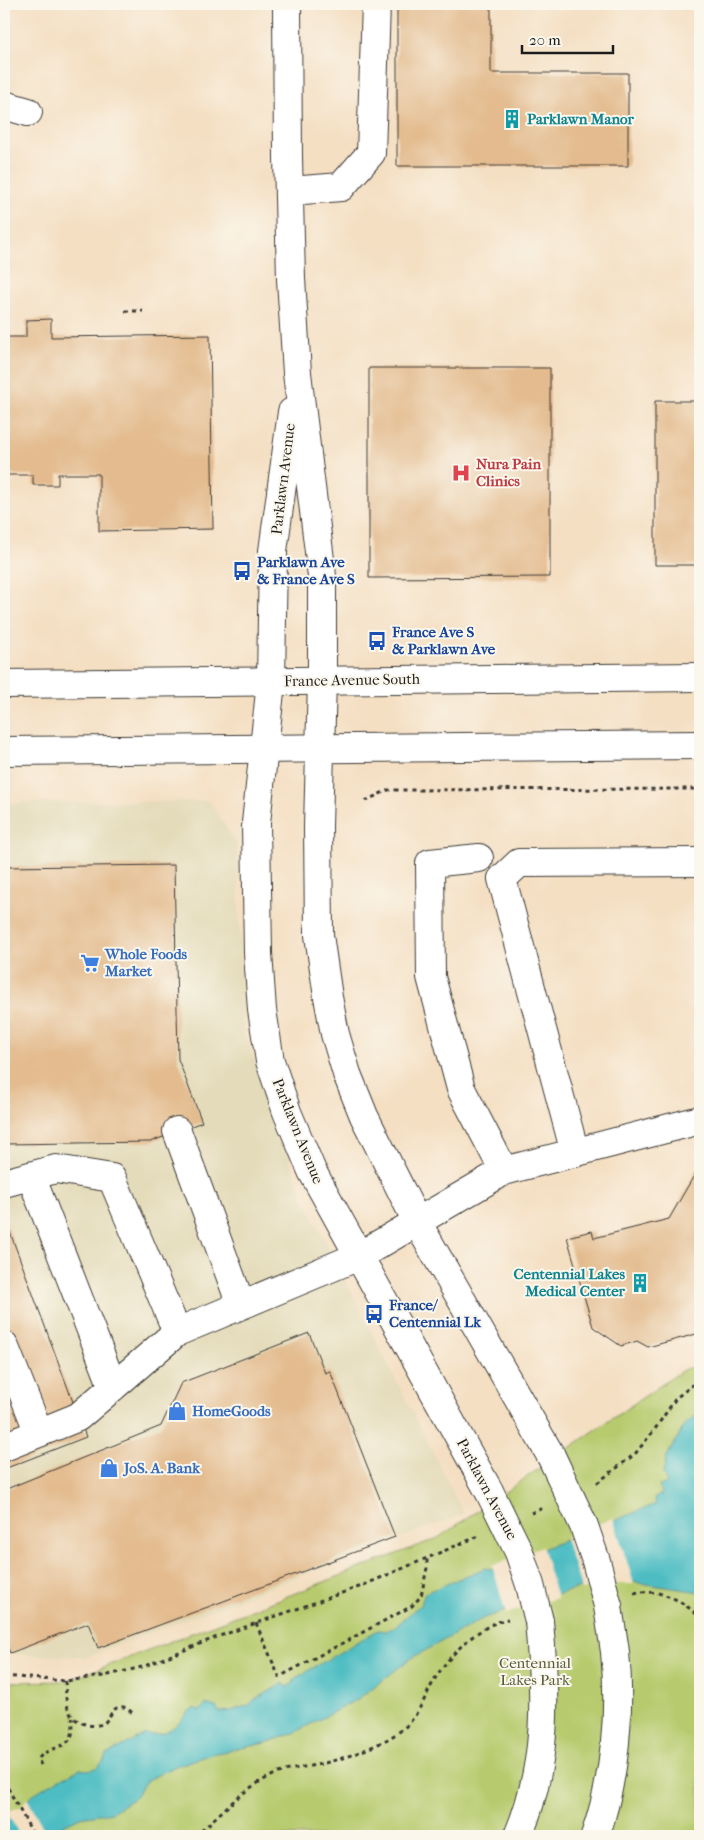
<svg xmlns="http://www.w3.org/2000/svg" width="704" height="1840" font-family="'IM FELL French Canon',serif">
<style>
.built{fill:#e4dbba}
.green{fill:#b7cb6e;stroke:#6a7445}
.water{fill:#4ebdc3;stroke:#356c70}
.pier{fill:#f4dfc3}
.building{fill:#e3bb8e}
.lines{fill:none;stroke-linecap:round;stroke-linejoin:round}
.minor-casing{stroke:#3c3935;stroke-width:30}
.major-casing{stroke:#3c3935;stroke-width:30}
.path{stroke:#3c3935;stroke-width:3;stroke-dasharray:4 4;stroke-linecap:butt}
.minor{stroke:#fff;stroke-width:28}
.major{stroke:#fff;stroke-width:28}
.minor-bridge-casing{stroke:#3c3935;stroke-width:30;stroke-linecap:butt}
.minor-bridge{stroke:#fff;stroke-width:28}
.labels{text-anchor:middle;stroke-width:4;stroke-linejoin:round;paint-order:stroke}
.culture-label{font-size:15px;font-weight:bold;fill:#0d838f;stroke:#fbf7ec;text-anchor:start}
.health-label{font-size:15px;font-weight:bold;fill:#be3a42;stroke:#fbf7ec;text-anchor:start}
.street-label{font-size:15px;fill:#1c1c1c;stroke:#fbf7ec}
.transit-label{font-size:15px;font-weight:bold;fill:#164399;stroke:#fbf7ec;text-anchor:start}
.shop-label{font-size:15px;font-weight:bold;fill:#366cbe;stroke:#fbf7ec;text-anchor:start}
.park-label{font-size:15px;fill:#525939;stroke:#fbf7ec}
</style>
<rect width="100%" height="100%" fill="#fbf7ec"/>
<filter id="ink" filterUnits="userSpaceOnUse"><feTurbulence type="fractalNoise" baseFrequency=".02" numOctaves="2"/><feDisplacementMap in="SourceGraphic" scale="10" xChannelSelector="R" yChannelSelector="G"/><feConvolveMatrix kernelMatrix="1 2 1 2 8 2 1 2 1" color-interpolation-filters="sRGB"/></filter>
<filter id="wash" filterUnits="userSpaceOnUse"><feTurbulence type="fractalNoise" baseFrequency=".0096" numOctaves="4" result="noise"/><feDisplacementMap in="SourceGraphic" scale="20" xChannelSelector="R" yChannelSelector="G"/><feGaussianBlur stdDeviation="1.12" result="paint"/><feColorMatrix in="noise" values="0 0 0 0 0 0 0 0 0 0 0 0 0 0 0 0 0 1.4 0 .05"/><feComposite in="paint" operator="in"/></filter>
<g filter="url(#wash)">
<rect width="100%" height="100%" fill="#f4dfc3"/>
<path class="built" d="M209,801L237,844L243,1029L305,1201L464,1514L86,1657L4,1654V803Z"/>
<path class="green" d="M700,1364V1836H4V1682L68,1681L438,1538L683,1370Z"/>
<path class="water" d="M700,1412V1592L632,1582L595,1585L575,1589L484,1618L410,1659L358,1699L294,1733L266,1743L212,1754L176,1766L147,1780L134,1798L112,1812L80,1817L47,1833L34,1836H4V1815C27,1812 21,1802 35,1793C49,1784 65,1777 80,1769L88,1770L96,1768L103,1762L106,1755L145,1734C160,1738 181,1726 187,1712L195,1708L199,1711L206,1704L216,1707L219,1712L231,1711L249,1705L254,1700L284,1683L286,1687L294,1683V1679L378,1630L387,1631L397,1625L421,1604L425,1593L485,1568L492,1569L656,1504L654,1497L662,1494L659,1486L667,1483L663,1474L666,1458L684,1426Z"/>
<path class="pier" d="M613,1518L634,1584H615L582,1590L565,1538Z
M542,1546L557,1598L506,1614L496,1578L492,1566Z
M27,1798L47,1835L20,1836L7,1812L22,1806Z"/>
<g id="blocks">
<path class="building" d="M397,4H491V73H628V166H397Z
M51,319V337L210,335L213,529L99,531V474H58V485H33V475H4V337H26V320Z
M369,368H550V577L369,578Z
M655,401H700V565H655Z
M174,865L178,1059L202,1122L150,1142L4,1144V867Z
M700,1165V1333L648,1347L637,1341L621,1346L593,1327L567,1237L592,1231L594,1238L669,1219Z
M4,1216L86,1437L4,1469Z
M309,1333L325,1373L330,1371L395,1537L98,1648L88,1623L10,1653L4,1637V1490L161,1426L181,1383Z"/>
</g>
</g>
<g filter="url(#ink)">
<use href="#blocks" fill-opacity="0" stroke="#3c3935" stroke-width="1"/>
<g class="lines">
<g class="minor-casing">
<path id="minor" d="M287,4L288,157L291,279L297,373L322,576V680L318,826L319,935L328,997L335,1034L347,1074L364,1116L417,1222L551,1456
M4,105L28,112
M290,191L341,187L371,153L376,4
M292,412L273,551L271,682L256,823L258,953L262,1010L270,1061L287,1112L312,1171L489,1491
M479,858L430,863L431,977L461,1089L504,1171
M177,1131L241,1305
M575,1153L502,879L519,863L700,862
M31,1176L113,1387
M4,1183L56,1169L112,1178L177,1332L359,1256L504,1171L700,1120
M4,1345L39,1433
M4,1447L78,1417L177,1332
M518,1836C548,1764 546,1697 539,1621
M595,1836C615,1779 621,1712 615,1652C613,1637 610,1621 608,1606"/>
</g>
<g class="major-casing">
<path id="major" d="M4,684L700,677
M4,751L700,745"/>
</g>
<path class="path" d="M125,311H143
M365,801L388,790L700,789
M597,1483L635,1454L655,1429L676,1398L700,1379
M531,1513L543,1508
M634,1593C660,1588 683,1600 700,1618
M256,1623L279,1677L412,1606L421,1596L427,1568V1558
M4,1676L65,1681L104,1676L142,1667L217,1637L359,1587L479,1536
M65,1681C67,1702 63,1718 88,1725C94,1726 102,1726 106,1721C111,1716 112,1708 120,1707C125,1706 130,1711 134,1714
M41,1765L38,1759C52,1742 78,1753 72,1718
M4,1781L34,1836
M196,1836C220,1814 245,1786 276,1774C294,1767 313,1767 332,1761C352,1756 388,1742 404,1728C419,1715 426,1694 436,1677C451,1653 479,1625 508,1619"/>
<use href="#minor" class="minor"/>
<use href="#major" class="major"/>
<g class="minor-bridge-casing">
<path id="minor-bridge" d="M551,1456L584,1526L596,1561L608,1606
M489,1491L519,1552L530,1585L539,1621"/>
</g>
<use href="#minor-bridge" class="minor-bridge"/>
</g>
</g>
<defs>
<g id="building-bare" transform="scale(1.5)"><path d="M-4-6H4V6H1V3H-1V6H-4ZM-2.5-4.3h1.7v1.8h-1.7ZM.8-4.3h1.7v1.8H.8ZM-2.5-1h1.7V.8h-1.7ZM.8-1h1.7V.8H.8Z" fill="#0f9aa8" stroke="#fbf7ec" stroke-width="2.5" paint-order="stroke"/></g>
<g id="hospital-bare" transform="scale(1.5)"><path d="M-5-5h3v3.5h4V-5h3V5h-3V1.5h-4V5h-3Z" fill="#e0444e" stroke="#fbf7ec" stroke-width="2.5" paint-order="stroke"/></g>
<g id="bus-bare" transform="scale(1.5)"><path d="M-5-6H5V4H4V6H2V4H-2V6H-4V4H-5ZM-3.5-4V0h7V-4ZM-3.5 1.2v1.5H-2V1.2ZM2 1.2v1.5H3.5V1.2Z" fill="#1a4fb4" stroke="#fbf7ec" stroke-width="2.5" paint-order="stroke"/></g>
<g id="supermarket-bare" transform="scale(1.5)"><path d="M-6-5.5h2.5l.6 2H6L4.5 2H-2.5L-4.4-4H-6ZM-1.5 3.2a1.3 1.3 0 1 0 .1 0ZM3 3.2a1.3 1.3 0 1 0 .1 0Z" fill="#3f7fe0" stroke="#fbf7ec" stroke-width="2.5" paint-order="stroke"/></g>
<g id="shop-bare" transform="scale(1.5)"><path d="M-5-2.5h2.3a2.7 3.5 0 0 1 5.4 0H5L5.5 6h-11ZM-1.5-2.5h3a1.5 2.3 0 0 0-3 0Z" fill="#3f7fe0" stroke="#fbf7ec" stroke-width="2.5" paint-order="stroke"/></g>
</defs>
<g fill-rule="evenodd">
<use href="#building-bare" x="512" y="119"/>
<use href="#hospital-bare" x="461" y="473"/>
<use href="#bus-bare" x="242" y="571"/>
<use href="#bus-bare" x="377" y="641"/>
<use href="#supermarket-bare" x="90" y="963"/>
<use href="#building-bare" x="640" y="1283"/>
<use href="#bus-bare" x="374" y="1314"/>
<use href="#shop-bare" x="177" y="1411"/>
<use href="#shop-bare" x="109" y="1468"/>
</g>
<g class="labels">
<g class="culture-label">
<text x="527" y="124">Parklawn Manor</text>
<text x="625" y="1279" text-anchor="end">Centennial Lakes<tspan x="625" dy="17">Medical Center</tspan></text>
</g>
<g class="health-label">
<text x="476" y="469">Nura Pain<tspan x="476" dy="17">Clinics</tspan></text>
</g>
<g class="street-label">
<text transform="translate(283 479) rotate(-83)" y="5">Parklawn Avenue</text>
<text transform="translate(352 680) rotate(-1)" y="5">France Avenue South</text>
<text transform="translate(298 1131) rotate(68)" y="5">Parklawn Avenue</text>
<text transform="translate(487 1489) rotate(62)" y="5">Parklawn Avenue</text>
</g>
<g class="transit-label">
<text x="257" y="567">Parklawn Ave<tspan x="257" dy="17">&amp; France Ave S</tspan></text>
<text x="392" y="637">France Ave S<tspan x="392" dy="17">&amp; Parklawn Ave</tspan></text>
<text x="389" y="1310">France/<tspan x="389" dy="17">Centennial Lk</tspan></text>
</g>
<g class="shop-label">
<text x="105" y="959">Whole Foods<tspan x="105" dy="17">Market</tspan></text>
<text x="192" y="1416">HomeGoods</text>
<text x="124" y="1473">JoS. A. Bank</text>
</g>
<g class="park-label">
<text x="535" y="1668">Centennial<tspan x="535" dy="17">Lakes Park</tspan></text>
</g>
</g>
<rect width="704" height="1840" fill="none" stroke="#fbf7ec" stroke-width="20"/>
<path d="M522 45v8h91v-8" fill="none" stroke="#1c1c1c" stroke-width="2.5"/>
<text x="529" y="45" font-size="15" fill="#1c1c1c" stroke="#fbf7ec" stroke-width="4" paint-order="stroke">20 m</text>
</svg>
